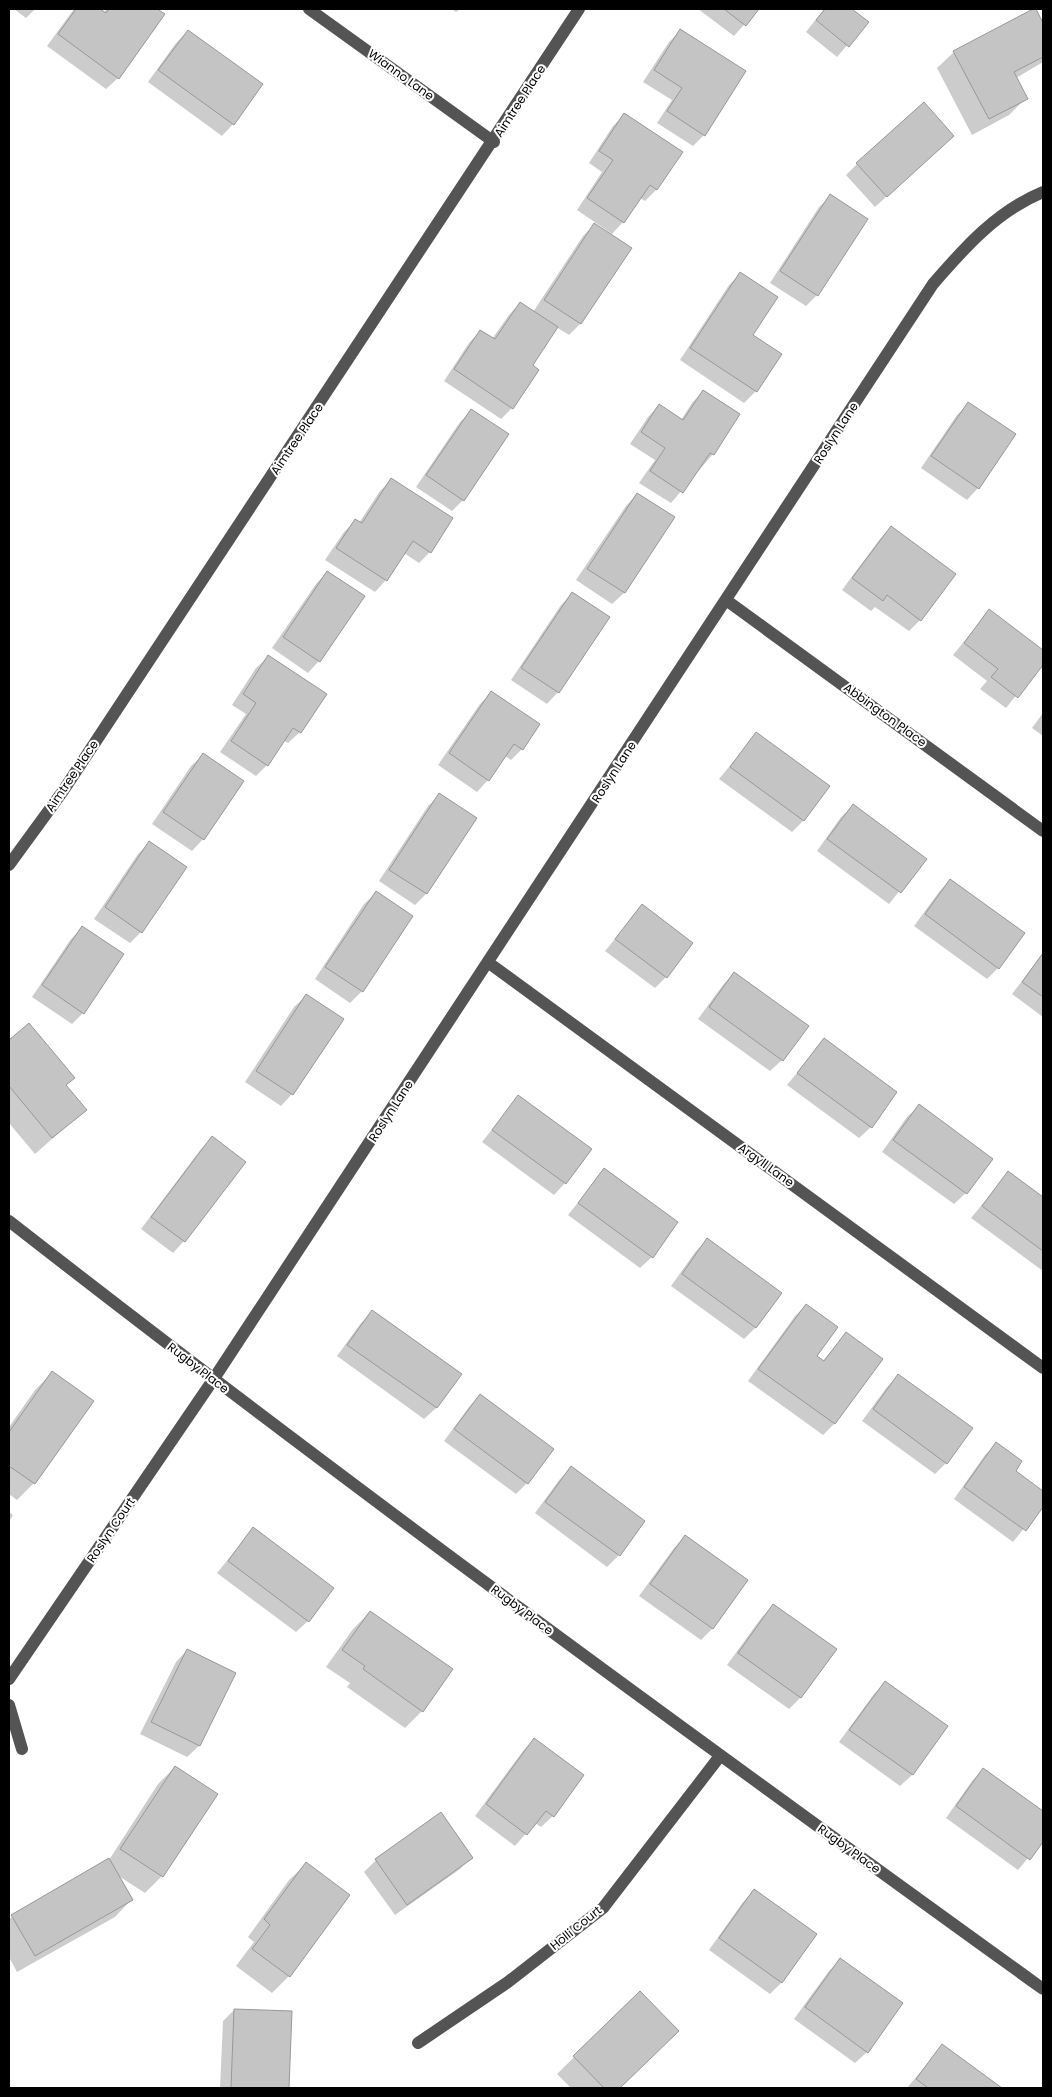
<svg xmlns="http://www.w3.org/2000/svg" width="1052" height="2097" font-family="Poppins,sans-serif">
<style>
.shadow{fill:#0003}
.building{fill:#c4c4c4;stroke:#989898}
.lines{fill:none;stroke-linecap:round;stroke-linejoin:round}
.minor{stroke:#545454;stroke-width:12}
.labels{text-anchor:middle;stroke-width:4;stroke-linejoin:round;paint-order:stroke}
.street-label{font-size:12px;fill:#000;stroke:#fff}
</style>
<rect width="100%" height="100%" fill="#fff"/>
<path class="shadow" d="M14,9H35L26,18Z
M74,9H98L104,13L106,9H155L163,15L118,78L106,89L47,46Z
M452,9H460L456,12Z
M698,9H758L734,36Z
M824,9H850L867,22L837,57L806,32Z
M1035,9L1043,26V62L1016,78L1026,98L1009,115L972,135L937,68L954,52Z
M188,31L261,85L233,124L222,136L148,82L176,43Z
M680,31L704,135L693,146L657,123L672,100L643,82L669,42Z
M624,115L681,152L656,190L645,201L640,198L623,222L612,234L577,210L602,172L589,163L613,126Z
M941,147L875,207L846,175L857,164Z
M831,196L817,295L806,306L770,283L819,207Z
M594,225L630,249L580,324L569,335L556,327L531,366L512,408L501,419L444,381L469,343L480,331L492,339L509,315L520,303L533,312L583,236Z
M740,274L751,335L780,355L756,391L744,403L680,360L729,285Z
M703,391L713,454L671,503L639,483L655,460L630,444L648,417L659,405L681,420L692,403Z
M969,404L978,488L967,500L921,468L957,415Z
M471,411L463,500L452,511L416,487L460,422Z
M391,480L430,552L419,563L404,553L386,580L375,592L325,560L344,532L355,521L359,523L380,491Z
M637,494L673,517L624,593L612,604L576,580L626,506Z
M891,527L920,620L909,631L875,607L871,611L842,590L880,539Z
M327,572L319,661L308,673L272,648L316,584Z
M572,594L558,692L547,704L511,680L561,605Z
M989,611L1043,652V662L1006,708L980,689L987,681L953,655Z
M268,657L300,732L288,743L283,740L267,765L256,776L220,752L246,714L232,705L256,668Z
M492,692L522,749L511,760L505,756L488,780L477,792L438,765L480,704Z
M1043,713V736L1032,728Z
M756,734L828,787L803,821L792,832L719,779Z
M203,755V839L192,851L152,824L191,766Z
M440,795L475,818L426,894L415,905L379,881L428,806Z
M853,806L925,859L889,904L817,851L841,817Z
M149,843L141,932L130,943L94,919L138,854Z
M950,880L998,968L987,979L914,926L939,892Z
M376,893L411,916L362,991L350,1003L315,979L364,904Z
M642,906L666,977L655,988L605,951Z
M82,928L83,1013L72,1024L32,997L71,939Z
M1043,953V1017L1012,994Z
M734,973L782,1060L770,1071L698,1019L723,985Z
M306,996L292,1094L281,1106L245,1082L294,1007Z
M29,1025L73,1078L65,1086L85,1110L35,1154L9,1123V1041Z
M824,1040L896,1093L871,1127L859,1138L787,1085Z
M518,1097L565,1183L554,1195L482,1142Z
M919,1106L966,1193L954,1204L882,1152L907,1117Z
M212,1138L244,1162L184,1241L173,1253L141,1229L201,1149Z
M604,1170L652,1257L640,1268L568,1215Z
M1008,1173L1043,1199V1271L971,1218Z
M707,1240L780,1293L755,1328L744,1339L671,1286L696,1251Z
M806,1305L815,1356L822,1362L846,1333L881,1359L834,1424L823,1435L748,1381L795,1316Z
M372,1312L460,1374L436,1408L424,1419L337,1356L361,1323Z
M52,1373L92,1401L34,1483L17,1500L9,1494V1427L35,1390Z
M898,1376L946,1463L935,1474L862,1421L887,1387Z
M480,1395L527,1483L516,1494L444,1441L469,1407Z
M996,1444L1014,1471L1043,1492V1505L1013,1542L954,1499L985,1455Z
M571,1468L643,1521L619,1555L607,1567L535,1513L560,1479Z
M9,1512L13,1515L9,1522Z
M253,1529L308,1621L296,1632L217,1573Z
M685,1537L746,1580L712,1629L701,1640L639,1596L674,1548Z
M773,1606L835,1650L800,1698L789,1709L727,1665L762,1617Z
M370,1612L422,1711L405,1728L347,1687L350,1683L326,1667L353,1629Z
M187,1650L235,1673L199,1746L187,1757L140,1734L176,1662Z
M885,1683L946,1726L912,1775L900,1786L839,1742L874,1694Z
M534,1739L553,1816L541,1827L535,1823L515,1846L475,1816L523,1751Z
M175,1767L162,1876L145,1893L117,1875L131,1900L115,1917L17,1972L9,1957V1919L109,1860L158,1784Z
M983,1770L1043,1813V1840L1018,1870L946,1818L972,1781Z
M441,1814L471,1857L460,1869L395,1915L364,1872L376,1860Z
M306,1864L289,1976L272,1993L236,1966L254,1942L248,1937L289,1880Z
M754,1891L816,1935L781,1983L770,1994L709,1950L743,1902Z
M840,1960L867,2052L855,2063L794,2019L829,1971Z
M640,1992L677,2031L619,2088H571L557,2074Z
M234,2010L291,2012L288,2088H220L223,2021Z
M942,2046L1000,2088H907Z"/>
<path class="building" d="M76,9H100L106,13L109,9H157L165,14L119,79L58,34Z
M724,9H759L746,26Z
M825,9H852L869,22L849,47L816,20Z
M1033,9H1036L1043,23V57L1014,72L1028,99L989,119L953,51Z
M680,29L746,71L705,136L667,111L682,88L654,70Z
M188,30L263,84L234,125L158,70Z
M924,102L954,136L887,197L856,163Z
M624,113L683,152L657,190L650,185L624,223L587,198L613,160L599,151Z
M830,194L868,219L818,296L780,271Z
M594,223L632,248L581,324L544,300Z
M740,272L778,297L753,335L782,354L757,392L690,348Z
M520,302L558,327L533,365L539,370L513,409L454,369L480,330L495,339Z
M703,390L740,414L714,455L710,453L683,493L650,471L665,448L641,432L659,404L683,420Z
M968,402L1016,434L979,489L931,456Z
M471,409L509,434L464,501L426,475Z
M391,478L453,518L431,553L413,541L387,581L336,548L355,519L362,523Z
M637,493L675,517L625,593L587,569Z
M891,526L956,574L921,621L887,595L883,601L852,578Z
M327,571L365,596L320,662L283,637Z
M572,592L610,617L559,693L521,668Z
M989,609L1043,650V665L1018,698L991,677L998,669L964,643Z
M268,655L327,694L301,733L293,728L268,766L231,741L256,703L243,694Z
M491,691L540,724L523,750L514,744L489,781L449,753Z
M756,732L830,786L804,821L730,767Z
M203,753L244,781L204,840L163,812Z
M439,793L477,818L427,894L389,870Z
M853,804L927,859L901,893L827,839Z
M149,841L187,867L142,933L105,907Z
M950,879L1025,933L999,969L925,914Z
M376,891L413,916L363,992L325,967Z
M642,904L693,943L667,978L615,939Z
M82,926L124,954L84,1014L42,985Z
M1043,953V997L1022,982Z
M734,972L809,1026L783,1061L709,1007Z
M306,994L344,1019L293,1095L256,1071Z
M29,1023L75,1078L66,1085L87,1110L52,1138L9,1086V1040Z
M824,1038L897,1092L872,1128L797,1073Z
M518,1095L592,1149L566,1184L492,1130Z
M919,1104L993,1159L967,1194L893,1140Z
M212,1136L246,1162L185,1242L151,1217Z
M604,1168L678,1222L653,1258L578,1203Z
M1008,1171L1043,1197V1251L982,1206Z
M707,1238L782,1293L756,1328L682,1274Z
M806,1304L838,1327L817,1356L824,1361L846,1332L883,1359L835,1424L758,1369Z
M372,1310L462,1374L437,1408L347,1345Z
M52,1371L94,1401L35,1484L9,1466V1432Z
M898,1374L973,1428L947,1464L873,1409Z
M480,1394L554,1449L528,1484L454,1429Z
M996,1442L1022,1461L1016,1471L1043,1491V1507L1026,1531L964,1487Z
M571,1466L645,1521L620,1556L545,1502Z
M253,1527L334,1588L309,1622L228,1561Z
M685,1535L748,1580L713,1629L650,1584Z
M773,1604L837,1649L801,1698L738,1653Z
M370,1611L453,1669L423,1712L363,1669L365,1666L342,1650Z
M187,1649L236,1673L200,1746L151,1722Z
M885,1681L948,1726L913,1775L849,1730Z
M534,1738L584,1775L554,1817L546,1811L527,1835L486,1804Z
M175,1766L218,1794L163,1877L120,1849Z
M983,1768L1043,1811V1842L1030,1860L956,1806Z
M441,1812L473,1858L407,1905L375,1859Z
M109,1858L133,1900L35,1956L11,1915Z
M306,1862L350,1895L290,1977L252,1949L270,1925L264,1919Z
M754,1889L817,1934L782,1983L719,1938Z
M840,1958L903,2003L868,2053L805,2007Z
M640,1991L679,2031L620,2088H604L573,2056Z
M234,2009L292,2011L289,2088H231Z
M942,2044L1002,2088H928L916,2079Z"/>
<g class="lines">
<path class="minor" d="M309,9L494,142
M726,600L1043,831
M9,865L63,791L579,9
M489,963L1043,1368
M9,1221C347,1485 695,1738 1043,1989
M9,1679L213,1380L933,284C965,247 997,211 1043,192
M9,1705L22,1749
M418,2043L508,1982L603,1908L720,1756"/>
</g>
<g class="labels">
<g class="street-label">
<text transform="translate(401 75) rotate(36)" y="4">Wianno Lane</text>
<text transform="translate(520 101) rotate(-57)" y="4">Aimtree Place</text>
<text transform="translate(836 433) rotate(-57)" y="4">Roslyn Lane</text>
<text transform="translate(297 439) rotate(-56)" y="4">Aimtree Place</text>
<text transform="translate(885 715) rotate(36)" y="4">Abbington Place</text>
<text transform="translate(614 772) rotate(-57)" y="4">Roslyn Lane</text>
<text transform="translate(72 776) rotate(-56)" y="4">Aimtree Place</text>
<text transform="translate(391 1111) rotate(-57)" y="4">Roslyn Lane</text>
<text transform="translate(766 1165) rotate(36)" y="4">Argyll Lane</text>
<text transform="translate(198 1368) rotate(38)" y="4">Rugby Place</text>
<text transform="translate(111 1530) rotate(-56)" y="4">Roslyn Court</text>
<text transform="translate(522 1610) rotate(37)" y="4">Rugby Place</text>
<text transform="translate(849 1849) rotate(36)" y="4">Rugby Place</text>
<text transform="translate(576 1928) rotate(-39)" y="4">Holli Court</text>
</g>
</g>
<rect width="1052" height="2097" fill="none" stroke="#000000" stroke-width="20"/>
</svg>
